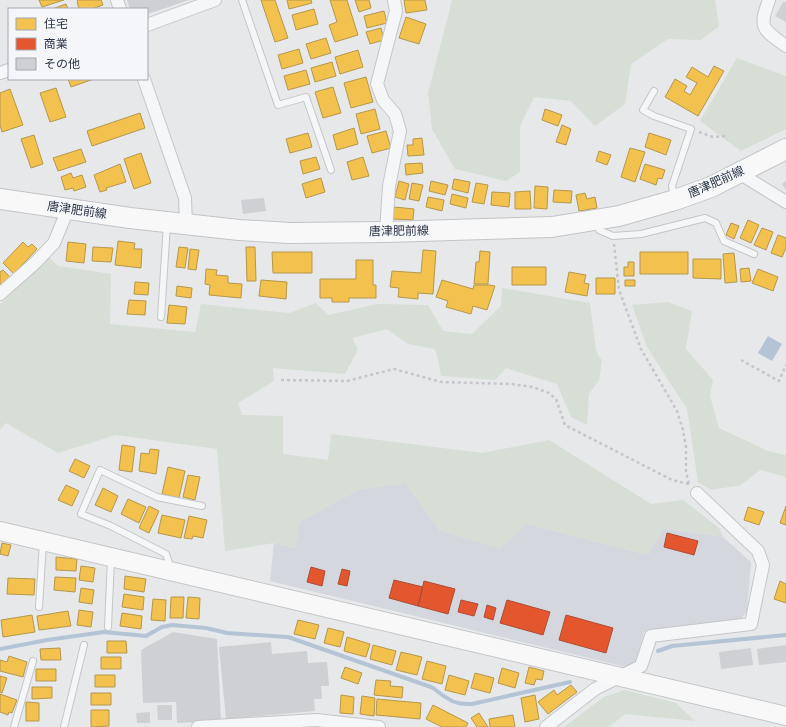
<svg xmlns="http://www.w3.org/2000/svg" width="786" height="727" font-family="'Titillium Web','Noto Sans JP',sans-serif">
<style>
.built{fill:#d4d7dd}
.green{fill:#d6ded6}
.water{fill:#b4c4d5}
.homes{fill:#f2c14e;stroke:#b6974b}
.shops{fill:#e4572e;stroke:#ac4c35}
.lines{fill:none;stroke-linecap:round;stroke-linejoin:round}
.stream{stroke:#b4c4d5;stroke-width:4}
.building{fill:#ced0d3}
.lane-casing{stroke:#c4c6c8;stroke-width:8}
.street-casing{stroke:#c4c6c8;stroke-width:14}
.secondary-casing{stroke:#c4c6c8;stroke-width:20}
.primary-casing{stroke:#c2c5c8;stroke-width:22}
.path{stroke:#c5c6ca;stroke-width:2.5;stroke-dasharray:3 3;stroke-linecap:butt}
.lane{stroke:#f5f6f7;stroke-width:6}
.street{stroke:#f5f6f7;stroke-width:12}
.secondary{stroke:#f8f8f8;stroke-width:18}
.primary{stroke:#f8f8f8;stroke-width:20}
.labels{text-anchor:middle;stroke-width:4;stroke-linejoin:round;paint-order:stroke}
.street-label{font-size:12px;fill:#2b3445;stroke:#f4f6f9}
</style>
<rect width="100%" height="100%" fill="#e6e8ea"/>
<path class="built" d="M405,483L440,531L526,524L648,555L663,528L723,537L751,562L747,611L739,622L644,632L634,669L270,581L274,543L295,548L299,522L358,490Z"/>
<path class="green" d="M452,0H715L719,26L701,40L668,39L631,64L625,104L595,126L571,101L534,97L520,126V172L506,181L455,169L432,129L428,93Z
M737,58L786,76V129L741,151L700,121Z
M49,257L58,266L111,274L110,324L195,332L201,304L289,313L316,303L328,315L377,304L428,305L443,331L472,334L501,306L502,288L590,303L596,351L602,361L599,380L589,394L587,425L571,417L557,384L506,368L495,380L441,376L438,360L435,349L408,344L387,329L352,338L358,349L345,374L273,368L274,381L238,403L242,415L283,416V454L328,460L331,434L482,453L549,440L651,504L683,500L719,528L723,537L664,528L648,555L526,524L500,549L440,531L405,483L358,490L299,522L295,548L274,543L225,551L217,449L116,435L58,453L6,423L0,430V304Z
M668,302L692,311L686,349L713,380L710,396L719,428L768,451L786,455V477L760,470L741,485L711,490L698,482L687,409L647,347L632,305Z
M625,690L676,703L695,721L625,714L609,727H564L604,697Z"/>
<path class="water" d="M768,336L782,344L772,361L758,353Z"/>
<path class="homes" d="M39,0H64L42,7Z
M78,0H101L103,5L92,9H79L77,1Z
M261,0H275L288,38L275,42Z
M287,0H311L312,3L289,9Z
M330,0H347L358,35L335,42L329,25L337,22Z
M355,0H369L371,8L359,12Z
M404,0H425L427,10L406,13Z
M66,4L68,9H52Z
M314,9L318,24L296,30L292,15Z
M384,11L387,23L367,28L364,16Z
M406,17L426,24L419,44L399,38Z
M381,28L384,40L370,44L366,32Z
M326,38L331,53L311,59L306,44Z
M299,49L303,63L282,69L278,55Z
M358,50L363,67L340,74L335,57Z
M332,62L336,76L315,82L311,68Z
M714,66L724,71L698,116L665,97L675,79L687,86L684,91L690,95L697,83L686,77L692,67L708,77Z
M306,70L310,84L288,90L284,76Z
M366,77L373,102L351,108L344,83Z
M68,79H94L71,87Z
M333,87L341,113L323,118L315,92Z
M56,88L66,117L50,122L40,93Z
M10,89L23,125L2,132L0,125V93Z
M375,109L380,129L361,134L356,114Z
M545,109L562,115L558,126L542,120Z
M140,113L145,128L92,146L87,131Z
M562,125L571,129L566,145L556,142Z
M354,128L358,144L337,150L333,135Z
M386,131L391,148L372,153L367,136Z
M308,133L312,147L290,153L286,139Z
M649,133L671,140L666,155L645,147Z
M34,135L43,164L31,168L21,139Z
M422,138L424,155L408,156L407,145H413V139Z
M630,148L645,152L635,182L621,177Z
M81,149L86,162L58,171L53,158Z
M599,151L611,155L607,165L596,161Z
M141,153L151,183L134,189L124,159Z
M316,157L320,169L303,174L300,161Z
M363,157L369,176L352,180L347,162Z
M422,163L423,173L406,175L405,164Z
M120,164L126,182L106,188L107,190L100,192L94,175Z
M645,164L665,170L662,179L658,178L656,185L640,179Z
M71,173L73,178L82,175L86,187L74,191L73,188L65,190L61,177Z
M321,178L325,192L306,198L302,184Z
M454,179L470,182L468,193L452,189Z
M399,181L409,184L405,200L395,197Z
M431,181L448,185L445,195L429,191Z
M412,183L423,185L419,201L409,199Z
M476,183L488,185L484,204L472,202Z
M535,186L548,187L547,209L534,208Z
M554,190L572,191L571,203L553,202Z
M530,191L531,209H515V192Z
M492,192L510,193L509,207L491,205Z
M585,193L587,199L595,197L597,208L579,211L576,195Z
M452,194L468,198L466,208L450,204Z
M428,197L444,200L442,211L426,207Z
M394,207L414,209L413,220L393,219Z
M748,220L759,225L751,243L740,238Z
M731,223L739,226L734,239L726,235Z
M762,228L773,232L766,250L754,245Z
M778,235L786,238V248L782,257L771,253Z
M118,241L135,243L134,249H142L141,268L115,265Z
M23,242L28,247L32,244L37,249L14,274L3,263Z
M68,242L86,244L84,263L66,261Z
M93,247L113,248L111,262L92,261Z
M179,247L188,248L185,268L176,267Z
M246,247H255L256,281H247Z
M190,249L199,250L196,270L188,269Z
M423,250L436,251L433,294L418,293V299L398,297L399,288L390,287L392,271L421,273Z
M480,251L490,252L488,284H474L476,262H479Z
M272,252H312V273H273Z
M640,252H688V274H640Z
M734,253L737,282L725,283L723,254Z
M693,259H721V279L693,278Z
M356,260H373V285H376V298H349V302H332V298H320V279H356Z
M628,262H634V276H624V267H628Z
M512,267H546V285H512Z
M749,268L751,281L741,282L740,269Z
M206,269L217,270L216,275L228,276V283L242,284L241,298L209,295L210,285L205,284Z
M758,269L778,277L773,291L752,283Z
M3,270L12,279L0,290V272Z
M569,272L586,275L584,283L589,284L587,296L565,292Z
M596,278H615V294H596Z
M261,280L287,282L286,299L259,296Z
M442,280L473,289L474,285H490L495,286L487,310L473,306L471,314L446,307L448,301L436,297Z
M625,280H635V286H625Z
M135,282L149,283L148,295L134,294Z
M177,286L192,288L191,298L176,296Z
M129,300L146,301L145,315L127,314Z
M169,305L187,307L185,324L167,323Z
M122,445L135,447L132,472L119,470Z
M150,449L159,450L156,474L139,471L141,453L149,454Z
M75,459L90,466L84,478L69,471Z
M168,467L185,471L179,498L162,494Z
M188,475L200,477L195,500L183,497Z
M66,485L79,491L72,506L58,500Z
M103,488L118,496L111,512L95,505Z
M128,499L146,507L139,523L121,514Z
M149,506L159,511L149,533L139,528Z
M786,506V525L780,523Z
M748,507L764,512L759,525L744,520Z
M162,515L185,520L181,538L158,533Z
M189,516L207,520L203,538L193,536L192,539L184,538Z
M2,543L11,545L8,556L0,554Z
M56,557L77,559L76,571L56,570Z
M81,566L95,568L93,582L79,580Z
M125,576L146,579L144,592L124,589Z
M55,577L76,578L75,592L54,590Z
M8,578L35,579L34,595L7,594Z
M780,581L786,584V603L774,599Z
M81,588L94,590L92,604L79,602Z
M124,594L144,597L143,610L122,607Z
M171,597H184L183,618H170Z
M188,597L200,598L199,619L186,618Z
M153,599L166,600L165,621L151,620Z
M79,610L93,612L91,627L77,625Z
M68,611L71,626L39,630L37,616Z
M122,613L142,616L141,629L120,626Z
M32,615L35,632L3,637L1,620Z
M298,620L319,625L315,639L294,634Z
M328,628L344,632L340,647L324,643Z
M347,637L370,644L366,657L344,651Z
M107,641H126L127,653H107Z
M373,645L396,651L392,665L370,659Z
M60,648L61,660H41L40,649Z
M401,652L422,657L417,675L396,670Z
M9,656L27,662L23,677L0,671V660L7,662Z
M101,657H121V669H101Z
M427,661L446,666L442,684L422,679Z
M345,667L362,673L358,684L341,678Z
M529,667L544,671L542,680L536,679L534,685L525,683Z
M502,668L519,673L515,688L498,683Z
M36,669H56V681H36Z
M475,673L494,678L490,693L471,688Z
M95,675H115V687H95Z
M449,675L469,681L465,695L445,690Z
M0,676L7,678L2,693L0,692Z
M376,680L391,681L390,686L403,687L402,698L374,695Z
M571,685L577,692L548,714L538,702L554,690L557,695Z
M32,687H52V698L32,699Z
M91,693H111V705H91Z
M0,694L17,700L12,713L9,712L8,715L0,712Z
M341,695L354,697L353,714L340,713Z
M535,695L539,719L525,722L521,698Z
M362,696L375,698L374,716L360,714Z
M377,699L421,703L420,719L376,715Z
M26,702L39,703V721H26Z
M433,705L468,723L466,727H442L426,719Z
M91,710H109V726L91,727Z
M479,713L488,727H477L471,718Z
M513,715L515,727H490L489,719Z"/>
<path class="shops" d="M667,533L698,541L694,555L664,547Z
M311,567L325,571L322,586L307,582Z
M342,569L350,571L347,586L338,584Z
M394,580L423,587L418,606L389,598Z
M424,581L455,589L448,614L418,606Z
M461,600L478,604L474,616L458,612Z
M507,600L550,612L543,635L500,623Z
M487,605L496,608L493,620L484,617Z
M566,615L613,628L606,653L559,640Z"/>
<g class="lines">
<path class="stream" d="M0,649L47,640L104,632L146,636L162,627L172,625L206,628L227,633L288,637L431,687C437,690 441,695 447,698C455,704 463,704 472,704L570,682
M658,651L672,646L786,635"/>
</g>
<path class="building" d="M127,0H189L148,14L147,9H130Z
M784,1L786,2V22L775,16Z
M786,181V190L782,184Z
M264,198L266,211L243,214L241,200Z
M173,632L217,639L221,721L177,723L176,702L143,703L141,650Z
M271,642L272,654L307,651L308,663L327,662L329,686H321L322,699H314L315,711L226,719L219,647Z
M786,645V662L759,665L757,649Z
M751,648L753,665L721,669L719,652Z
M157,705H172V720H158Z
M150,712V723H137L136,713Z"/>
<g class="lines">
<g class="lane-casing">
<path id="lane" d="M242,0L278,105L306,97L331,170
M654,91L643,110L654,116L691,129L672,186L674,197
M595,222L599,230L613,236L641,234L705,218L716,223L724,241L754,254
M161,317L167,224
M171,568L166,554L111,526L81,514L100,470L157,497L202,506
M39,607L43,542
M108,627L111,558
M14,727L33,661
M64,727L84,645"/>
</g>
<g class="street-casing">
<path id="street" d="M117,0L120,9
M769,0C758,29 763,29 786,46
M147,25L215,0
M0,73L9,70
M144,79L185,198L186,225
M739,173L786,202
M386,232L389,186L400,131L395,114L383,100L377,84L396,11L394,0
M0,294L35,263L54,243L68,209
M198,727L316,720L379,727
M546,727L595,689L641,666L651,636L751,624L763,565L758,551L697,493"/>
</g>
<g class="secondary-casing">
<path id="secondary" d="M0,531L786,716"/>
</g>
<g class="primary-casing">
<path id="primary" d="M0,199L130,218L239,230L290,233L386,232L552,227L619,216L675,200L711,187L786,149"/>
</g>
<path class="path" d="M699,132L713,137L725,136
M614,244L619,290L641,349L677,411L683,430L686,447V472L689,484
M741,360L779,381L786,365
M281,380L347,381L394,369L441,382L511,384L533,387L549,393L556,399L565,425L672,480L689,484"/>
<use href="#lane" class="lane"/>
<use href="#street" class="street"/>
<use href="#secondary" class="secondary"/>
<use href="#primary" class="primary"/>
</g>
<g class="labels">
<g class="street-label">
<text transform="translate(716 182) rotate(-24)" y="4">唐津肥前線</text>
<text transform="translate(77 210) rotate(8)" y="4">唐津肥前線</text>
<text transform="translate(399 231) rotate(-1)" y="4">唐津肥前線</text>
</g>
</g>
<rect x="8" y="8" width="140" height="72" fill="#f4f6f9" stroke="#a4a8b1"/>
<rect x="16" y="18" width="20" height="12" fill="#f2c14e" stroke="#a4a8b1"/>
<text x="44" y="28" font-size="12" fill="#2b3445">住宅</text>
<rect x="16" y="38" width="20" height="12" fill="#e4572e" stroke="#a4a8b1"/>
<text x="44" y="48" font-size="12" fill="#2b3445">商業</text>
<rect x="16" y="58" width="20" height="12" fill="#ced0d3" stroke="#a4a8b1"/>
<text x="44" y="68" font-size="12" fill="#2b3445">その他</text>
</svg>
